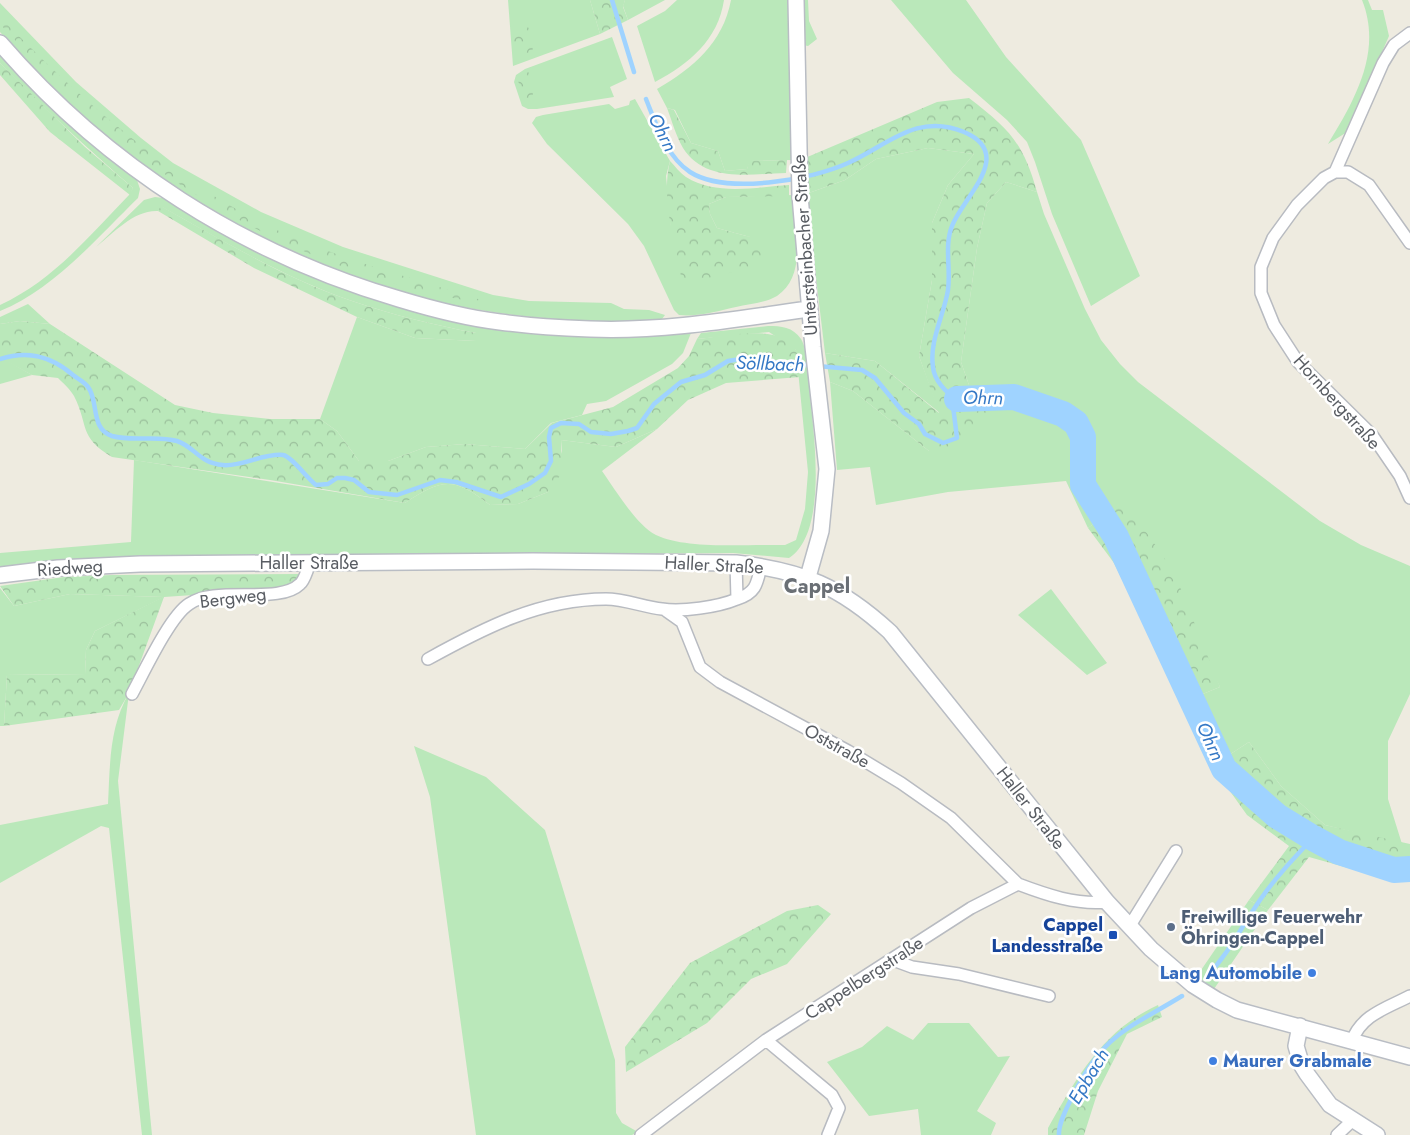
<svg xmlns="http://www.w3.org/2000/svg" width="1410" height="1135" font-family="Jost,sans-serif">
<style>
.grass{fill:#bae8ba}
.forest{fill:url(#forest-crowns)}
.lines{fill:none;stroke-linecap:round;stroke-linejoin:round}
.stream{stroke:#9fd3ff;stroke-width:4.5}
.river{stroke:#9fd3ff;stroke-width:26}
.street-casing{stroke:#b8bbc1;stroke-width:14}
.secondary-casing{stroke:#b9bdc4;stroke-width:18}
.street{stroke:#fff;stroke-width:11}
.secondary{stroke:#fff;stroke-width:15}
.service-dot{fill:#5c6f8a;stroke:#fff;stroke-width:2}
.transit-dot{fill:#1a4fb4;stroke:#fff;stroke-width:2}
.shop-dot{fill:#3f7fe0;stroke:#fff;stroke-width:2}
.labels{text-anchor:middle;stroke-width:5;stroke-linejoin:round;paint-order:stroke}
.street-label{font-size:18px;fill:#595d63;stroke:#fff}
.service-label{font-size:18px;font-weight:bold;fill:#4e5e75;stroke:#fff;text-anchor:start}
.transit-label{font-size:18px;font-weight:bold;fill:#164399;stroke:#fff;text-anchor:end}
.shop-label{font-size:18px;font-weight:bold;fill:#366cbe;stroke:#fff;text-anchor:end}
.water-label{font-size:19px;font-style:italic;fill:#3478c5;stroke:#fff}
.quarter-label{font-size:20px;font-weight:bold;fill:#6a6f75;stroke:#fff}
</style>
<defs>
<pattern id="forest-crowns" width="20" height="18" patternUnits="userSpaceOnUse" patternTransform="scale(1.25)"><rect width="20" height="18" fill="#bae8ba"/><path d="M2 6a3 3 0 1 1 6 0M12 15a3 3 0 1 1 6 0" fill="none" stroke="#9abf9b"/></pattern>
</defs>
<rect width="100%" height="100%" fill="#eeebe0"/>
<path class="grass" d="M508,0H590L600,34L513,66Z
M625,0H665L628,20L623,6Z
M677,0H724C718,40 689,64 655,82L637,26L665,11Z
M731,0H789L791,160L750,161L747,169L725,171L718,151L691,143L675,110L667,108L657,89C693,68 723,43 731,0Z
M803,0H808L809,21L817,39L808,46L803,45Z
M891,0H966L1006,57L1081,140L1140,276L1091,306L1052,214L1035,162L1027,142L1007,120L953,73Z
M1362,0H1368L1372,10H1383L1389,36L1347,132L1328,144C1354,101 1383,52 1362,0Z
M0,3L76,82L141,138L173,163L261,212L343,247L493,295L529,301L611,303L624,309L649,310L665,315L662,319C639,320 617,322 594,322C578,322 561,320 545,318C407,307 271,259 158,178C99,137 47,86 0,32Z
M612,37L627,79L610,87L614,97L537,109H528L522,106L514,82L516,75L525,69Z
M0,54L89,143L137,180L140,189L138,198C98,237 53,290 0,311V305C54,280 88,237 129,195L133,188C87,148 42,107 0,63Z
M635,99L670,161L666,176L671,226L750,237L717,228L710,214L709,204L726,197L793,195C795,227 808,275 777,296C765,303 749,304 736,307C718,311 698,317 679,315L674,310L644,246L628,224L547,144L532,123L536,117L543,115L609,104L615,109L629,105L630,101Z
M928,148L974,154L948,185L932,223V280L919,356L940,413L875,361L825,353L806,194L845,180L876,159Z
M1006,182L1037,192L1044,214L1085,309L1101,340L1120,364L1138,382L1320,521L1361,545L1410,566V694L1388,741V799L1402,844L1325,825L1281,786L1249,742L1212,766L1183,702L1220,687L1124,501L1088,528L1066,481L948,492L876,505L870,467L837,470L830,382L853,391L929,451L969,385L961,362L977,248L987,203Z
M155,197L163,198L214,230L289,268L360,294L436,315L591,336L691,333L683,353L672,364L606,401L587,404L582,415L551,423L525,449L465,444L426,447L388,461H359L337,431L320,419L357,317L415,338L476,341V333C434,325 393,315 352,301C285,278 223,241 162,207L158,211C133,210 114,233 96,247L144,200Z
M28,304L50,324L20,321L0,324V317Z
M768,326C781,326 793,327 801,339C808,350 809,381 810,395C814,436 828,533 789,558L733,553L102,557L0,568V553L131,542L134,460L405,503C443,478 454,477 490,505L518,504L548,492L562,451L561,440L616,447L657,429L602,471C615,489 636,525 656,535C687,550 750,544 785,545L796,540L805,509L808,472L796,350L769,332L697,339L701,333Z
M4,359L32,375L0,384V361Z
M0,588L14,606L70,594L164,597L95,631L86,650L85,674L7,675L4,726H0Z
M1051,589L1107,663L1087,675L1018,615Z
M129,693L118,781L152,1135H142L109,828L101,826L0,883V825L108,804C110,766 109,727 129,693Z
M414,746L486,777L545,830L615,1060L616,1113L622,1123L638,1132L632,1135H476L430,797Z
M1249,900L1268,910L1214,989L1197,976Z
M928,1023H969L998,1057L1010,1056L977,1111L996,1123L991,1135H921L918,1109L869,1116L827,1062L862,1047L887,1026L913,1040Z"/>
<path class="forest" d="M590,0H625L623,7L628,20L600,34Z
M0,17C77,96 161,171 260,222C330,257 407,276 481,300L480,303C341,280 212,218 104,128C67,96 33,59 0,24Z
M525,24C535,34 536,41 531,54L520,58L515,54L513,33L516,26Z
M0,63L85,147L133,188L130,195L50,132L0,75Z
M527,71C536,79 535,89 531,100L525,98L518,81L521,74Z
M969,98C1009,129 1023,142 1037,192L1006,182L987,203L977,248L961,362L969,385L989,389L990,415L970,439L949,453L929,451L853,391L830,382L825,353L875,361L939,413L919,356L932,280V223L948,185L974,154L928,148L876,159L845,180L806,194L805,158L937,102Z
M667,108L674,110L691,143L718,151L725,171L747,169L749,161L787,160L786,173C750,174 705,183 683,148C676,136 672,121 667,108Z
M670,161C675,166 680,173 686,177C716,196 756,187 789,185V196L726,197L709,204L710,214L717,228L750,237L763,256L759,266L691,282L681,276C674,240 661,197 670,161Z
M161,206C223,241 285,278 352,301C393,315 434,325 476,333V341L415,338L357,317L254,268L158,211Z
M20,321L50,324L175,405L213,413L270,419H320L337,431L359,461H388L426,447L465,444L525,449L552,423L613,407L678,368L689,356L697,339C721,337 782,322 796,350C800,356 799,369 800,377L726,383L688,400L657,429L616,447L561,440L562,473L548,492L518,504L490,505C454,477 443,478 405,503L270,480L112,457C78,437 89,425 74,396C70,389 63,383 58,378L32,375L4,360L0,361V324Z
M1124,500L1174,572L1220,687L1183,702L1114,563L1088,528Z
M300,574L298,580L281,589L164,597L129,693L119,710L4,726L7,675L85,674L86,650L95,631L163,597L70,594L14,606L0,586L64,577L112,575Z
M1249,742L1281,786L1325,825L1410,844V879L1391,880L1309,857L1268,910L1249,900L1289,846L1247,815L1212,766Z
M818,905L831,914L787,964L751,979L707,1023L626,1072L625,1047L690,963L787,911Z
M1158,1005L1162,1017L1127,1034L1098,1091L1084,1135H1048V1128C1077,1077 1103,1030 1158,1005Z"/>
<g class="lines">
<path class="stream" d="M612,0L634,72
M0,359C28,350 51,356 73,375C78,379 85,382 88,387C99,401 90,429 112,436C133,442 156,435 177,441C195,447 199,463 223,465C242,467 263,453 283,455C291,456 307,478 316,485L328,484L337,478H345L354,480L369,492L397,495L440,480L456,482L501,497L529,484L545,473L551,461L549,437L551,428L561,423L579,424L591,432L611,434L628,431L637,428L654,404L681,382L705,375L728,361L741,359L862,370L875,378L904,413L919,424L925,434L943,443L957,438L953,406L957,399C946,393 934,380 933,367C929,341 944,315 948,290C951,269 944,246 952,226C963,197 1016,154 964,132C916,112 887,146 848,163C811,180 726,195 690,172C666,156 656,124 646,99
M1207,976C1229,953 1242,926 1260,900C1276,877 1294,858 1313,838
M1059,1135C1058,1123 1068,1106 1073,1095C1105,1033 1126,1030 1182,996"/>
<path class="river" d="M957,399L1014,397L1063,414L1076,423L1083,437V485L1116,537L1224,769L1277,816L1313,838L1339,852L1394,870L1410,869"/>
<g class="street-casing">
<path id="street" d="M1335,172L1383,63L1394,45L1410,33
M1410,243L1369,185L1348,172H1335L1324,178L1297,205L1273,238L1261,267V293L1274,325L1298,362L1372,435L1400,476L1410,498
M737,599C756,593 757,584 761,566
M665,610L682,622L700,667L720,682L848,751L901,783L951,818L1018,884
M428,659C484,628 540,599 606,599C624,599 644,607 662,609C682,612 718,607 737,599L736,563
M132,694C144,672 170,616 189,604C215,585 279,605 300,584C305,580 307,569 310,564
M1129,927L1176,851
M893,960L912,967L959,974L1049,996
M766,1040L832,1095L839,1108L828,1135
M1352,1041C1361,1015 1387,1008 1410,996
M641,1135L766,1040L971,908L1018,884C1047,895 1076,905 1107,902
M1337,1135L1353,1120"/>
</g>
<g class="secondary-casing">
<path id="secondary" d="M796,0L800,196L813,347L827,469L821,531L808,577
M0,43C106,166 244,254 399,299C432,309 466,318 500,322C529,326 560,328 590,329C663,332 737,319 809,309
M0,575L58,568L140,564L533,561L736,563C803,571 840,586 890,632L1107,902L1151,949L1193,985L1217,1000L1237,1010L1410,1057
M1300,1026L1296,1046L1302,1066L1307,1074L1330,1105L1377,1135"/>
</g>
<use href="#street" class="street"/>
<use href="#secondary" class="secondary"/>
</g>
<circle class="service-dot" cx="1171" cy="927" r="5"/>
<rect class="transit-dot" x="1108" y="930" width="10" height="10" rx="2.5"/>
<g class="shop-dot">
<circle cx="1312" cy="973" r="5"/>
<circle cx="1213" cy="1061" r="5"/>
</g>
<g class="labels">
<g class="street-label">
<text transform="translate(805 245) rotate(-94)" y="6">Untersteinbacher Straße</text>
<text transform="translate(1337 402) rotate(48)" y="6">Hornbergstraße</text>
<text x="309" y="569">Haller Straße</text>
<text transform="translate(714 565) rotate(3)" y="6">Haller Straße</text>
<text transform="translate(70 568) rotate(-4)" y="6">Riedweg</text>
<text transform="translate(233 598) rotate(-7)" y="6">Bergweg</text>
<text transform="translate(837 746) rotate(29)" y="6">Oststraße</text>
<text transform="translate(1031 808) rotate(52)" y="6">Haller Straße</text>
<text transform="translate(864 978) rotate(-33)" y="6">Cappelbergstraße</text>
</g>
<g class="service-label">
<text x="1181" y="923">Freiwillige Feuerwehr<tspan x="1181" dy="21">Öhringen-Cappel</tspan></text>
</g>
<g class="transit-label">
<text x="1103" y="931">Cappel<tspan x="1103" dy="21">Landesstraße</tspan></text>
</g>
<g class="shop-label">
<text x="1302" y="979">Lang Automobile</text>
<text x="1223" y="1067" text-anchor="start">Maurer Grabmale</text>
</g>
<g class="water-label">
<text transform="translate(663 132) rotate(63)" y="7">Ohrn</text>
<text transform="translate(770 363) rotate(2)" y="7">Söllbach</text>
<text transform="translate(983 397) rotate(1)" y="7">Ohrn</text>
<text transform="translate(1211 741) rotate(65)" y="7">Ohrn</text>
<text transform="translate(1088 1076) rotate(-59)" y="7">Epbach</text>
</g>
<g class="quarter-label">
<text x="817" y="593">Cappel</text>
</g>
</g>
</svg>
